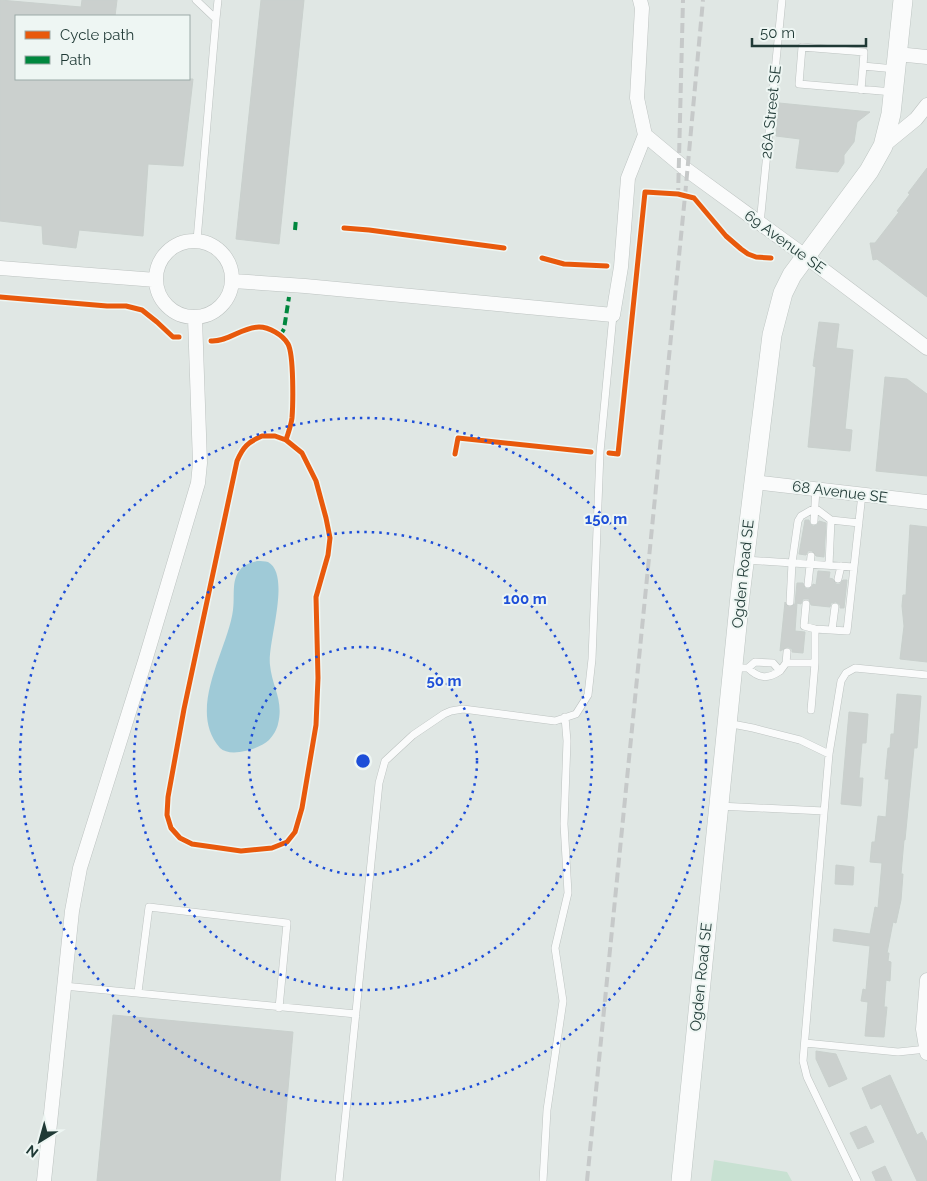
<svg xmlns="http://www.w3.org/2000/svg" width="927" height="1181" font-family="Raleway,sans-serif">
<style>
.green{fill:#c8e1d2}
.water{fill:#9fcad7}
.building{fill:#cbd0ce;stroke:#c9d0cd}
.lines{fill:none;stroke-linecap:round;stroke-linejoin:round}
.lane-casing{stroke:#bdc3c1;stroke-width:8}
.street-casing{stroke:#bdc3c1;stroke-width:15}
.secondary-casing{stroke:#bdc5c2;stroke-width:20}
.lane{stroke:#fafbfb;stroke-width:7}
.street{stroke:#fafbfb;stroke-width:14}
.secondary{stroke:#fafbfb;stroke-width:19}
.rail{stroke:#c6c9c9;stroke-width:4;stroke-dasharray:10 5;stroke-linecap:butt}
.quiet{stroke:#00873e;stroke-width:4;stroke-dasharray:8 4;stroke-linecap:butt}
.cycleway-casing{stroke:#eef6f3;stroke-width:8}
.cycleway{stroke:#e8590c;stroke-width:5}
.ring{fill:none;stroke:#1d4ed8;stroke-width:2.5;stroke-dasharray:2.5 5}
.labels{text-anchor:middle;stroke-width:4;stroke-linejoin:round;paint-order:stroke}
.street-label{font-size:15px;fill:#1f3935;stroke:#eef6f3}
.centre{fill:#1d4ed8;stroke:#eef6f3;stroke-width:2.5}
.ring-label{font-size:15px;text-anchor:middle;font-weight:bold;fill:#1d4ed8;stroke:#eef6f3;stroke-width:4;stroke-linejoin:round;paint-order:stroke}
</style>
<rect width="100%" height="100%" fill="#e0e7e4"/>
<path class="green" d="M714,1160L787,1172L792,1181H711Z"/>
<path class="water" d="M257,561C261,561 265,561 268,562C292,575 267,643 270,665C272,687 284,700 278,724C277,729 273,736 269,740C260,749 230,758 220,748C186,709 228,650 233,610C235,597 231,580 240,570C244,564 251,563 257,561Z"/>
<path class="building" d="M0,0L81,7L82,0H117L115,16H16V79H193L183,166L148,164L143,236L79,230L76,248L43,244L42,226L0,221Z
M261,0H304L279,244L236,239Z
M779,103L870,112L857,122L854,142L844,155V163L838,172L796,168L800,139L776,136Z
M927,168V297L877,259L873,260L870,243H875L899,212L897,211L910,194L908,193Z
M819,322L839,324L836,348L853,350L845,429L852,430L850,451L808,447L816,367L813,366Z
M885,377L907,379L927,394V476L876,471Z
M805,520H809L810,524L813,526L817,525L819,521L826,523L824,557L816,556L812,551H808L806,555L799,554Z
M910,525L927,527V662L900,659L904,626L902,606L903,595H906Z
M818,571L830,572L829,578L833,579L836,584H840L843,580H847L844,608H840V605L836,602L831,603L830,607L811,605L809,599H803L801,604L797,603L795,631L805,632L803,653L792,652V649L788,647L780,651L785,602L789,607L795,604L797,583H803L805,588L808,589L812,587L813,584L816,585Z
M897,694L921,696L917,748H914L905,840H904L901,874H903L901,900L896,923L893,922L887,953H889L888,961L891,962L890,981L886,980L884,1007H887L884,1037L865,1036L868,1002L861,1001L863,989L866,990L870,946L833,941L834,929L870,934L875,907L878,908L882,863L870,862L872,842H875L878,816L886,817L889,779H885L888,748H890L891,734H894Z
M849,712L868,714L866,743H862L859,778H863L861,806L841,804Z
M836,865L854,867L853,885L835,884Z
M113,1015L293,1032L280,1181H97Z
M816,1051L836,1054L847,1079L829,1087L816,1059Z
M890,1075L917,1135L922,1132L927,1142V1181H917L881,1104L871,1109L862,1088Z
M866,1126L874,1142L858,1149L850,1133Z
M885,1166L892,1181H876L872,1172Z"/>
<g class="lines">
<g class="lane-casing">
<path id="lane" d="M196,0L216,19L197,240
M216,19L218,0
M861,90L863,66
M893,92L799,84L802,47L864,52L863,66L895,69
M760,224L782,0
M831,520L859,523
M814,521L816,489
M745,560L854,567
M838,579L841,566
M808,584L811,556
M790,602L792,563L798,521L801,516L815,508L831,520L829,565
M806,604L804,626L815,629
M832,630L835,607
M786,663L787,652
M733,668H748C759,679 768,679 780,671L773,663L755,662L748,668
M780,671L786,663H815V629L847,631L862,494
M811,710L815,663
M727,723L753,728L800,740L829,754
M719,806L824,811
M64,986L356,1014
M138,992L149,907L287,923L279,1008
M805,1043L898,1052L927,1049
M339,1181L379,783L385,761L413,735L444,714L451,711L463,709L555,721L576,714L588,695L592,659L600,452L613,315
M543,1181L547,1110L563,1001L555,948L568,893L564,824L567,741L565,717
M857,1181L807,1077L803,1061L829,754L841,681L846,673L855,668L927,675"/>
</g>
<g class="street-casing">
<path id="street" d="M897,54L927,57
M645,135L687,170L805,256L927,348
M883,146L916,119L927,105
M156 279a38 38 0 1 1 76 0a38 38 0 1 1-76 0Z
M0,268L156,280
M233,281L305,286L613,315L621,267L628,178L645,135L637,98L642,8L640,0
M753,482L927,502
M927,980L923,1029L927,1053
M44,1181L72,911L80,868L145,661L198,483L200,463L195,318"/>
</g>
<g class="secondary-casing">
<path id="secondary" d="M681,1181L740,596L772,335L783,293L792,275L869,171L883,146L891,114L903,0"/>
</g>
<use href="#lane" class="lane"/>
<use href="#street" class="street"/>
<use href="#secondary" class="secondary"/>
<path class="rail" d="M678,198L683,0
M587,1181L685,196L703,0"/>
<path class="quiet" d="M295,230L296,219
M280,336L284,329L289,297"/>
<g class="cycleway-casing">
<path id="cycleway" d="M344,228L369,230L504,248
M542,258L564,264L607,266
M0,297L107,306H126L142,310L157,322L173,337H179
M211,341C228,342 242,327 259,327C269,327 283,335 288,344C294,355 293,405 292,418C291,426 288,433 286,440
M262,436H275L286,440L302,453L316,481L326,518L330,538L328,555L316,597L318,678L316,725L302,808L295,832L287,842L272,848L241,851L192,844L180,838L171,828L167,815L168,797L184,709L237,461C243,447 248,442 262,436Z
M609,453L618,454L645,192L678,194L694,198L726,236L741,249L748,254L756,257L771,258
M455,454L458,438L591,452"/>
</g>
<use href="#cycleway" class="cycleway"/>
</g>
<g class="ring">
<circle cx="363" cy="761" r="114"/>
<circle cx="363" cy="761" r="229"/>
<circle cx="363" cy="761" r="343"/>
</g>
<g class="labels">
<g class="street-label">
<text transform="translate(771 112) rotate(-84)" y="5">26A Street SE</text>
<text transform="translate(785 242) rotate(36)" y="5">69 Avenue SE</text>
<text transform="translate(840 492) rotate(7)" y="5">68 Avenue SE</text>
<text transform="translate(743 574) rotate(-84)" y="5">Ogden Road SE</text>
<text transform="translate(701 977) rotate(-84)" y="5">Ogden Road SE</text>
</g>
</g>
<circle cx="363" cy="761" r="8" class="centre"/>
<g class="ring-label">
<text x="606" y="524">150 m</text>
<text x="525" y="604">100 m</text>
<text x="444" y="686">50 m</text>
</g>
<rect x="15" y="15" width="175" height="65" fill="#eef6f3" stroke="#9baaa7"/>
<rect x="25" y="31" width="25" height="8" fill="#e8590c" stroke="#9baaa7"/>
<text x="60" y="40" font-size="15" fill="#1f3935">Cycle path</text>
<rect x="25" y="56" width="25" height="8" fill="#00873e" stroke="#9baaa7"/>
<text x="60" y="65" font-size="15" fill="#1f3935">Path</text>
<g transform="translate(40 1141) rotate(217)" stroke="#eef6f3" stroke-width="4" paint-order="stroke">
<path d="M0-4L9 19L0 12L-9 19Z" fill="#1f3935"/>
<text y="-8" font-size="14" font-weight="bold" text-anchor="middle" fill="#1f3935">N</text>
</g>
<path d="M752 38v8h114v-8" fill="none" stroke="#1f3935" stroke-width="2.5"/>
<text x="760" y="38" font-size="15" fill="#1f3935" stroke="#eef6f3" stroke-width="4" paint-order="stroke">50 m</text>
</svg>
